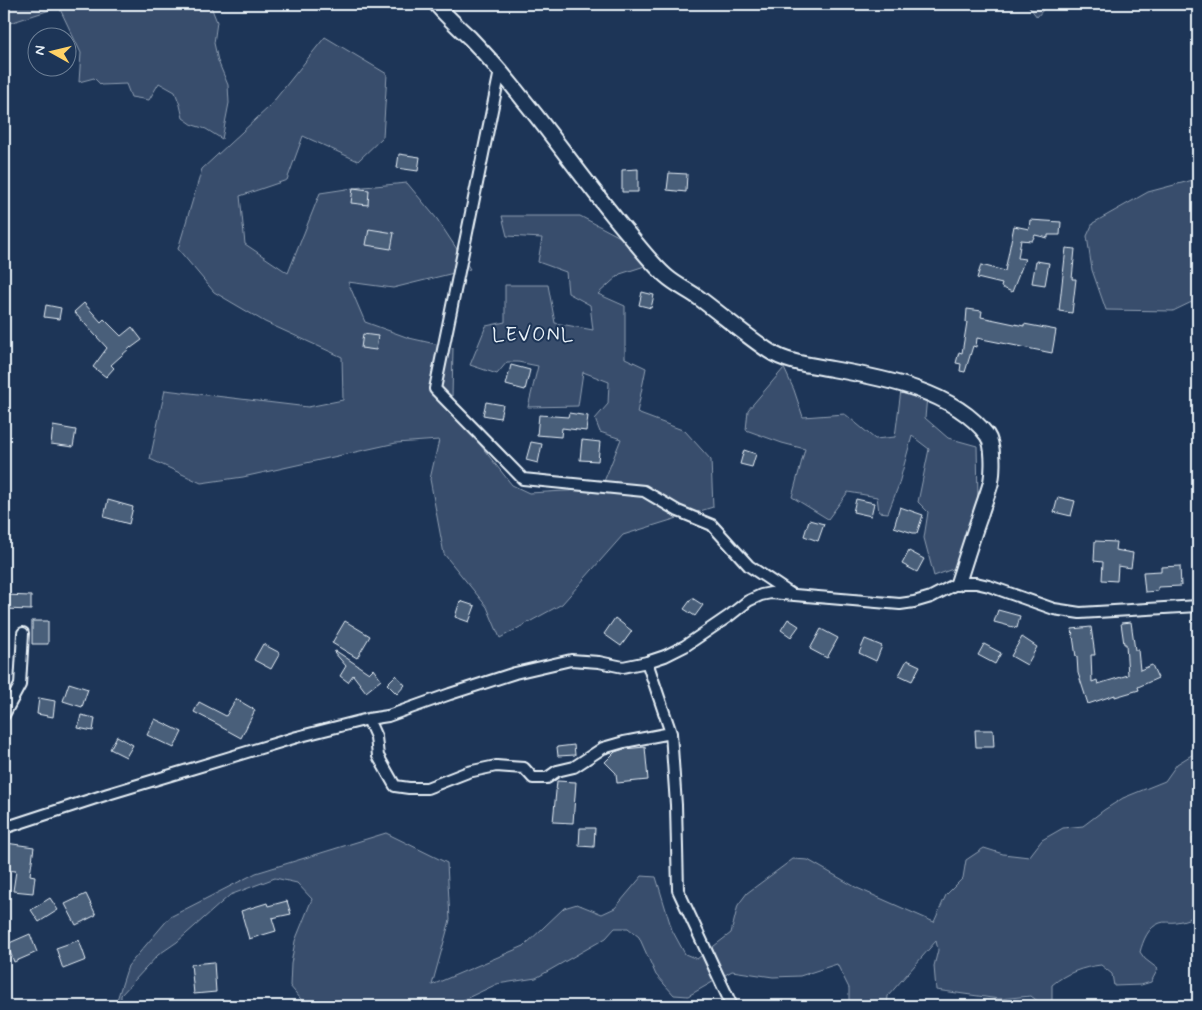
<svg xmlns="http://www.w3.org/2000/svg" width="1202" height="1010" font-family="Mynerve,sans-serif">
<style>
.green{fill:#374d6c;stroke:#909fb2}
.building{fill:#495e7a;stroke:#e8f1f8}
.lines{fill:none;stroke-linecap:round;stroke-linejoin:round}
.street-casing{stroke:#e8f1f8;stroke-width:14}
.secondary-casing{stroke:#e8f1f8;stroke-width:18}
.street{stroke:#1d3557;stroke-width:10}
.secondary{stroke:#1d3557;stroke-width:14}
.labels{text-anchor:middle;stroke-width:4;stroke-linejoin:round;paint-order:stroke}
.quarter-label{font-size:20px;letter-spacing:1px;fill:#e8f1f8;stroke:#1d3557}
</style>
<rect width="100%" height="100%" fill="#1d3557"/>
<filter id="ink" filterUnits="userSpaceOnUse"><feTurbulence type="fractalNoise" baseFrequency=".02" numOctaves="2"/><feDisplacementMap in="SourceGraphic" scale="10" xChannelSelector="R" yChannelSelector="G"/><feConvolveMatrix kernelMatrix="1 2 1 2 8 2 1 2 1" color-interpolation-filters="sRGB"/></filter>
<g filter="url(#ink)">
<path class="green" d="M4,4H210L217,22L214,43L218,61L228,85L229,103L222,139L206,129L193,125L183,118L180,105L175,92L159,83L149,100L131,97L126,84L101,85L94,78L79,82L81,53L59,7L4,25Z
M1027,4H1048L1037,17Z
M1081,4H1120L1097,10Z
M325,37L387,74L383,137L358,161L303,136L287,180L240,196L245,244L288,273L320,193L353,188L407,183L437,219L470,269L393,288L348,282L365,322L409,338L453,348L452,398L477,441L512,485L529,493L601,489L621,439L600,432L595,419L608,404L609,382L583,372L578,406L528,407L538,366L518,362H507L497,374L470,365L486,326L505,322V285H548L555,323L593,330L590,305L568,293L566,272L538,262L542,238L507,236L502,216H580L620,237L648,265L620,274L598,294L625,306V358L646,368L637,413L685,431L711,460L713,507L623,535L562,604L500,638L487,607L444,554L430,479L439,440L396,443L243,477L201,483L150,459L165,390L308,407L343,400L342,357L265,322L214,292L178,249L202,169L269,107Z
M1193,180L1198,189V299L1173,311L1106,310L1092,270L1087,236L1093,223L1148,192Z
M784,368L794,390L803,417L845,414L875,439L895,437L901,390L927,396L925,418L948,438L977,446L978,499L974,561L934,576L924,538L928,512L918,502L929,449L912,436L898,487L888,513L879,512L877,497L848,492L828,519L792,497L805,449L782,443L746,430L748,410Z
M1198,751V833L1192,839C1195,850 1194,860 1196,870L1198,871V914C1192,918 1184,921 1176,922C1171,923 1164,921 1160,923C1148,927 1143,941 1140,952L1145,959L1158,969L1151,982L1141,985L1114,986L1112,974L1101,965C1083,967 1066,973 1052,985V1006H1044L1031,996L999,999L936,990L934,966L938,950L936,941L888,996L887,1006H849V988L837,964L800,976L773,977L732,971L688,996L674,995L656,975L639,937L628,928H615L606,938L536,978L497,984L461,1001L468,1006H310L305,1004L290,986L291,964L295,941L312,899L297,883L275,878L230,895L177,942L158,955L121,995V1006H115L128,966L170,917L256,873L386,833L447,863L450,920L432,985L524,946L564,908L577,904L602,914L615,908L642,876L656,877L672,930L685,954L697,959L731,933L738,905L747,893L793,859L808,860L857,888L934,922L946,895L963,878L966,860L984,848L1003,854L1029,857L1042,840L1063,828L1083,826L1104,810L1123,798L1165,781L1177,764Z"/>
<path class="building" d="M399,154L420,157L418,171L397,168Z
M638,169V192H622V170Z
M669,173L687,174L686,192L667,190Z
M353,188L369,190L368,205L351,203Z
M1030,220L1061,222L1060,235H1048V238L1035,235L1032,241L1021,240L1018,258L1025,259L1012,292L1001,287L1002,284L977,278L981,265L1005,271L1014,226L1029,229Z
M369,229L394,233L391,249L366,245Z
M1066,248L1075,249L1072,279H1076L1072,313L1059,311Z
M1036,261L1049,263L1045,285L1032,283Z
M642,292L654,295L651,308L639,305Z
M84,303L101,322L104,319L121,336L132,327L142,340L131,348V347L111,365L114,368L106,377L93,367L107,348L74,312Z
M46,305L61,308L59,319L44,317Z
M967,309L982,311L981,317L1024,326V324L1056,330L1052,353L977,338L976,347L973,346L965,372L960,371L961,364L956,363L959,352L962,353L967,322H966Z
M363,334L378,336L376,350L361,348Z
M511,365L530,370L525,390L506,385Z
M486,402L503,405L500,418L483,415Z
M569,413L588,416L586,431L562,428L561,437L537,435L539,415L568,417Z
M53,426L76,430L73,447L51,444Z
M582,440L600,442L598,461L580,460Z
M531,442L542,444L538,463L526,460Z
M744,450L756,454L752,467L740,464Z
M1058,497L1075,501L1071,516L1054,512Z
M856,499L874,503L871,516L853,512Z
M108,500L133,507L129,524L104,517Z
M900,507L923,515L917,533H913L894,527Z
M809,520L824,524L818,541L804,536Z
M1095,541L1116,542L1115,550L1133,553L1131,568L1118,566L1117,581L1102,580L1103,562L1094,561Z
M909,551L924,559L917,572L902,564Z
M1180,566L1181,586L1158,587V591L1145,592L1143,572L1161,571V567Z
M4,595L31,596V610L4,609Z
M692,598L703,605L695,616L684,609Z
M460,601L475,606L469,622L455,617Z
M998,610L1020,616L1017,628L994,622Z
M615,618L632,631L621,646L604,634Z
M788,619L799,626L791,637L781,630Z
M32,621H48V644H32Z
M345,621L370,636L357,658L332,643Z
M1131,622L1135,650H1138L1140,670L1152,665L1158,678L1138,687L1139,690L1115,697V695L1088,704L1078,673L1077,657H1076L1072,629L1091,627L1095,655H1091L1092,682L1097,680L1098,684L1128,675L1126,644H1124L1121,623Z
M821,629L838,638L827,658L810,649Z
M1022,637L1037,647L1027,665L1011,656Z
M865,639L882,646L876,661L859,653Z
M263,644L280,653L271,669L254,660Z
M984,644L1001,653L995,664L978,655Z
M336,651L369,673L373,669L381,680L366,692L353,675L348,682L340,676L346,666L334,652Z
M907,660L920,666L912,681L899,675Z
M396,675L405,685L397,694L387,684Z
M69,683L88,689L82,707L63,701Z
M39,698L55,701L53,717L37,714Z
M236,699L255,710L241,738L221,727V726L194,712L199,702L226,716Z
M81,715L95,718L93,731L78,728Z
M155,719L182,732L174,748L147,735Z
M975,730H993L994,747H976Z
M117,736L133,745L126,757L110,749Z
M574,745L575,755L558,756L557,747Z
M645,747L648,780L617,783L616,773L605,762L615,752L624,749Z
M557,781L576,782L573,823L553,822Z
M580,828H595L594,847L579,846Z
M6,843L34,847L30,875L35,876L33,893L13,891L16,871L4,870Z
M86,894L96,915L76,925L65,904Z
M50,898L58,910L39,922L31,910Z
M287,901L291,914L272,918L276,931L249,939L241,911L267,903L268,906Z
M30,934L37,952L14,962L7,944Z
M79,940L86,960L63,969L56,948Z
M214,962L216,992L194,994L191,964Z"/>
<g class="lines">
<g class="street-casing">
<path id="street" d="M500,71L435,389L523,479L644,491L678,511L712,525L749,566L791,594
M647,662L671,733L676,805L678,890L732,1006
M4,715L20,685L23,633
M368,719L376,737L378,756L395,786L409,788H427L468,772L496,766L524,768L533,778H547L557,771L574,767L603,748L624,742L671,733
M4,828L108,794L297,737L368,719L388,716L450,694L515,673L571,660L599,662L623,667L647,662L665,656L685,646L729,616L748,601L761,595L771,593L900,604L914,602L931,597L958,583H976L989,586L1054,609L1080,613L1198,606"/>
</g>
<g class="secondary-casing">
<path id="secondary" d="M436,4C446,16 458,27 470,38C488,57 506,77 522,98C557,141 589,187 625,230C638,245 651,263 666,276C676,285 688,290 699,298C722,315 745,335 769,351C787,363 811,365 832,369C883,378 954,391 987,435C994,445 993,471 991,482C988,494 983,505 980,516C972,538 965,561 958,583"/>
</g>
<use href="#street" class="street"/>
<use href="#secondary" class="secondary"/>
</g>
</g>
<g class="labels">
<g class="quarter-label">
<text x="533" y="341">LEVONL</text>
</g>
</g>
<rect width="1202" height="1010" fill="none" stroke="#1d3557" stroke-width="20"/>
<rect x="10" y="10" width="1182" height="990" fill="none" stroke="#e8f1f8" stroke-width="2" filter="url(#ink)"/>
<g transform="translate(52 52) rotate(278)"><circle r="24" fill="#1d3557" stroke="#6e8097"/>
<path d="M0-4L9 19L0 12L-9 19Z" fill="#ffd166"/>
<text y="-8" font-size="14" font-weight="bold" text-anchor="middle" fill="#e8f1f8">N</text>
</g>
</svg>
